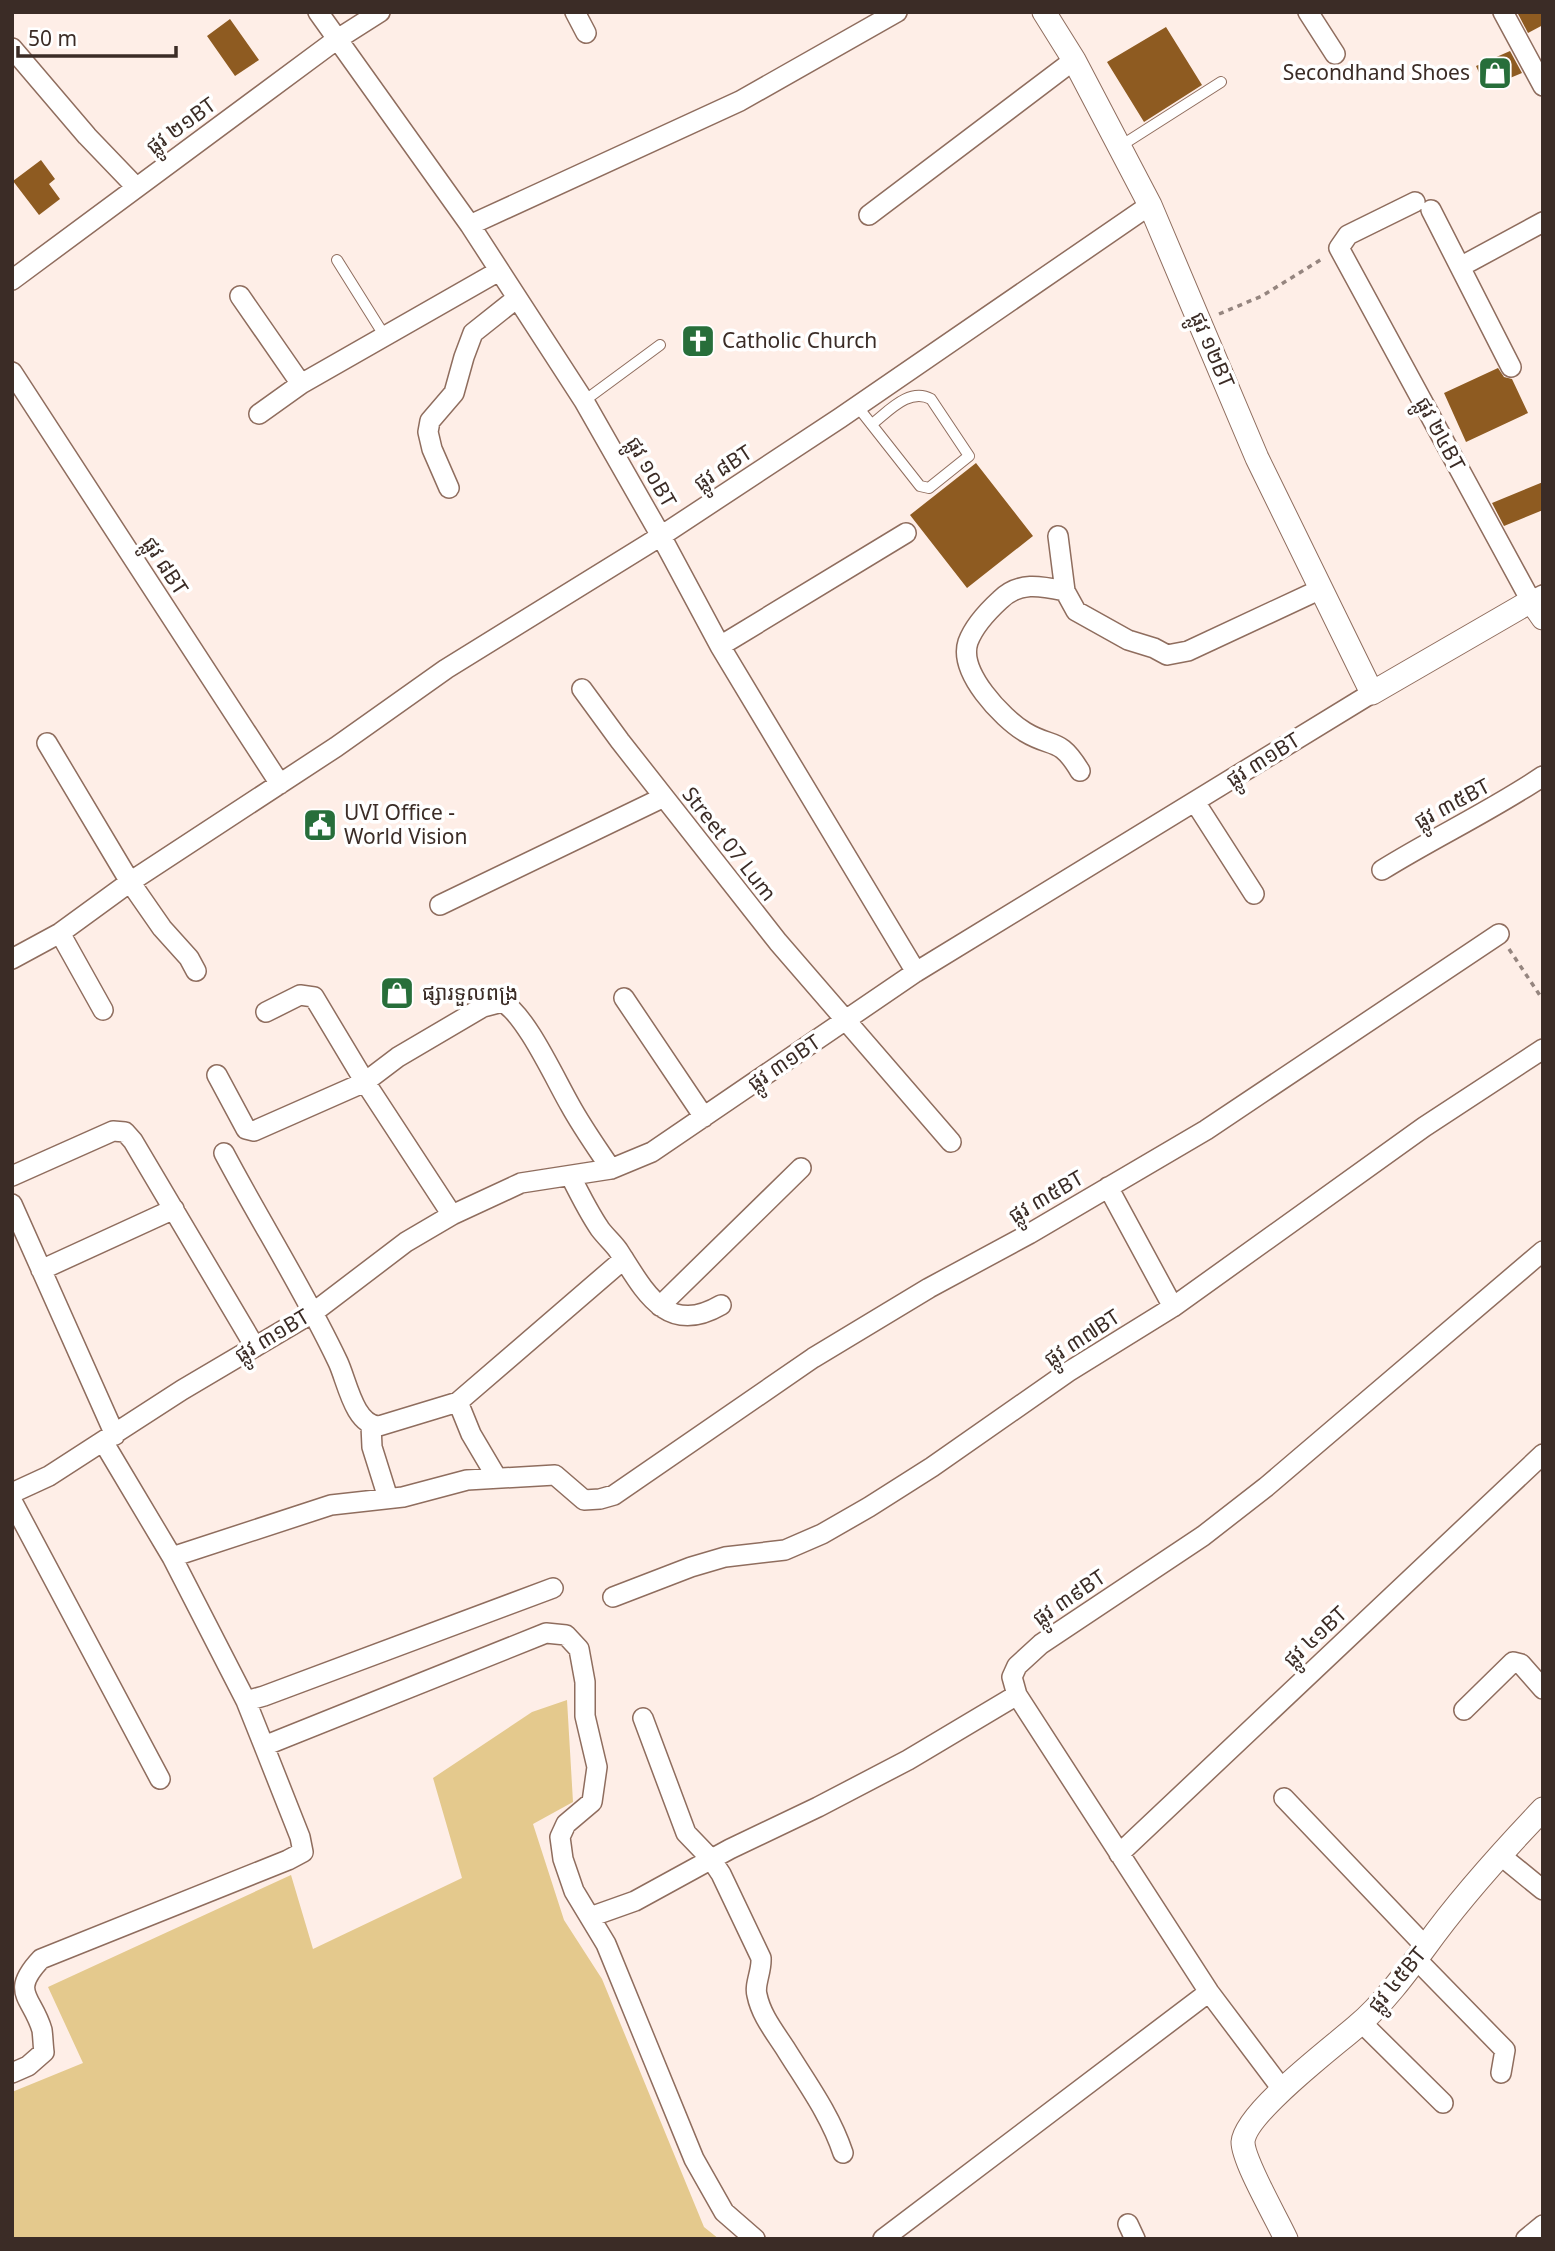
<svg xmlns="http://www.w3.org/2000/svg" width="1555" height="2251" font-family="Georgia,'Noto Sans Khmer',serif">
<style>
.green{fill:#e4c98d}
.building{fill:#8e5b21}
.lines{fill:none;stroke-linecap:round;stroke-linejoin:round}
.service-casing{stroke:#8f6d5e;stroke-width:12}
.minor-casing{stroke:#8f6d5e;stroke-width:22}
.tertiary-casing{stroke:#8f6d5e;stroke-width:25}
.path{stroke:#95857f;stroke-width:3.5;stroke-dasharray:5 5;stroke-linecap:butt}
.service{stroke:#fff;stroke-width:10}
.minor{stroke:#fff;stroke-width:19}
.tertiary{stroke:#fff;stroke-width:23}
.labels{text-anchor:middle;stroke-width:7;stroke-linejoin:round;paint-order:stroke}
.poi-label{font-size:21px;fill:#3b2c26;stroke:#fff;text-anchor:start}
.street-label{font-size:21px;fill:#3b2c26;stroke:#fff}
</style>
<rect width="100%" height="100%" fill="#feeee7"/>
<path class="green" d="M567,1700L573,1802L533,1824L564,1920L602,1979L704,2227L719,2239H12V2092L83,2063L48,1987L291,1875L313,1949L462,1878L433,1778L532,1712Z"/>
<path class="building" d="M1517,12H1543V25L1528,33Z
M230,19L259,60L235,76L207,36Z
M1166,27L1202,85L1144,122L1107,62Z
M1510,51L1522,73L1486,88L1476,66Z
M41,160L55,179L49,184L60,199L39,215L13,181Z
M1498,368L1504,377L1512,379L1528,413L1466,442L1444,393Z
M976,463L1033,536L967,588L910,515Z
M1543,482V510L1504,526L1492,503Z"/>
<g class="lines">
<g class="service-casing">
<path id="service" d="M1119,147L1221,82
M337,260L384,335
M584,401L660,345
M857,406L920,486L929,488L969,456L931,399C909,387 888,412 872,424"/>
</g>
<g class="minor-casing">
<path id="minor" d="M318,12L470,225L584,401L661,536L720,646L916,972
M575,12L586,33
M1308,12L1335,54
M1503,12L1543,86
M12,48L87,136L136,187
M1415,202L1348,235L1339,248L1531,601L1543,595
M1431,210L1511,367
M869,215L1074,60
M470,225L740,101L897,12
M1460,267L1543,222
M12,280L336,40L380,12
M240,296L301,384
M12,372L280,784
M259,414L301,384L499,271
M449,488L432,449L428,432L430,421L454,393L464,357L473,333L517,298
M1058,536L1065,591L1076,611L1128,640L1154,648L1167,655L1188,651L1321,589
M1065,591C1041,586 1019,581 1000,600C988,611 974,626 968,642C958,672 1002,718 1025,732C1053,749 1059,736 1080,771
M720,646L906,533
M582,689L620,741L778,942L951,1142
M47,743L130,882L162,928L189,958L196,971
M1195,802L1254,894
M1382,870C1435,837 1491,811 1543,776
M440,905L664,797
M60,933L103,1010
M12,959L60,933L130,882L336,747L446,669L661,536L840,418L1150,205
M624,998L704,1117
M266,1012L300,995L314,997L365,1082L452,1215
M217,1075L246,1129L254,1131L365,1082L398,1057L483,1007L502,1002C525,1013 556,1081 570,1105C582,1127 597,1148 611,1169
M224,1153C261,1223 304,1290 338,1362C347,1381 354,1425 379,1426L458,1402L624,1259
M12,1176L113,1131L125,1132L133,1141L255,1347
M571,1177C580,1195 589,1213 600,1229C606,1237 613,1243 618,1250C644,1290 666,1337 721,1305
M1108,1187L1173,1307
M12,1204L115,1435
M41,1270L174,1209
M660,1306L801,1168
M458,1402L471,1434L497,1478
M371,1425L372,1447L388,1498
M104,1443L172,1557L246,1701L264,1746
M12,1493L49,1476L182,1390L314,1312L406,1242L452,1215L521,1183L611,1169L652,1152L916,972L1372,693
M12,1501L160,1779
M172,1557L331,1505L403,1497L467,1480L555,1475L584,1500L600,1499L614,1495L813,1358L929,1288L1029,1234L1206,1130L1499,934
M613,1597L691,1567L725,1557L785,1550L822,1534L869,1507L932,1467L1068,1372L1173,1307L1424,1127L1543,1049
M246,1701L264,1696L553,1588
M1464,1710L1513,1662L1521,1664L1543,1689
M643,1718L686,1833L711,1859L721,1874L761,1958C762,1971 754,1985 757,1995C761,2015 774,2031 785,2048C806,2082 830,2114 843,2153
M1284,1798L1425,1946
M1119,1854L1543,1454
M1500,1855L1543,1890
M590,1917L635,1901L730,1849L818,1807L908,1760L1017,1695
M1417,1960L1505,2050L1501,2073
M1361,2022L1443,2103
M12,2073L28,2066L44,2052C43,2045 43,2037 42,2030C32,1996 9,1993 41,1959L288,1860L303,1852L300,1837L264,1746L546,1633L566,1635L579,1649L585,1682V1716L597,1767L592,1802L566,1824L560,1837L563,1859L574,1891L606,1944L694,2159L724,2212L755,2239
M1282,2089L1209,1992L1017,1695L1012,1677L1017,1666L1041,1644L1203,1536L1266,1487L1543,1251
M1128,2224L1135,2239
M883,2239L1209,1992
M1526,2239L1543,2225"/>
</g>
<g class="tertiary-casing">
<path id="tertiary" d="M1044,12L1074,60L1150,205L1257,458L1372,693L1531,601L1543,618
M1286,2239C1277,2219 1243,2161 1243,2142C1245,2113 1333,2047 1357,2026C1383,2004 1406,1973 1426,1946C1461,1897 1502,1852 1543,1809"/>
</g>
<path class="path" d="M1219,314L1262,296L1322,259
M1509,949L1543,1000"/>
<use href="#service" class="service"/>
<use href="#minor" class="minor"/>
<use href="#tertiary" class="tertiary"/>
</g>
<defs>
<g id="shop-square" transform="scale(1.75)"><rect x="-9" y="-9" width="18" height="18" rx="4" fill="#276e3a" stroke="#fff"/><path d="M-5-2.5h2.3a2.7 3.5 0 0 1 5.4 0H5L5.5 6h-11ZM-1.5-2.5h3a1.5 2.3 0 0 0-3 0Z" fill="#fff"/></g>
<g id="church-square" transform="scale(1.75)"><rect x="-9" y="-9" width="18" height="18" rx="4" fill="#276e3a" stroke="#fff"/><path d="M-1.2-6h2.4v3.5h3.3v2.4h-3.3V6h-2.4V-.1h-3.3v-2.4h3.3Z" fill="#fff"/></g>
<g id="civic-square" transform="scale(1.75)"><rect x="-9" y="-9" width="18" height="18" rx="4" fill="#276e3a" stroke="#fff"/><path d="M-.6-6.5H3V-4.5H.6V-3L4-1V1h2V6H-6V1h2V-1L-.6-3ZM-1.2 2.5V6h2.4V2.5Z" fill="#fff"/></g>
</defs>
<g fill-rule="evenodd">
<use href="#shop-square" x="1495" y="73"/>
<use href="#church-square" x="698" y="341"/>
<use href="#civic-square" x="320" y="825"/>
<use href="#shop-square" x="397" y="993"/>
</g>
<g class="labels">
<g class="poi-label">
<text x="1470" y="80" text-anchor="end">Secondhand Shoes</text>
<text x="722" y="348">Catholic Church</text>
<text x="344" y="820">UVI Office -<tspan x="344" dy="24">World Vision</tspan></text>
<text x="422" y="1000">ផ្សារទួលពង្រ</text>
</g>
<g class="street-label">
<text transform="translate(181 126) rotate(-36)" y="7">ផ្លូវ ២១BT</text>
<text transform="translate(1212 350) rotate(67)" y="7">ផ្លូវ ១២BT</text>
<text transform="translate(1440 434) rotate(62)" y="7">ផ្លូវ ២៤BT</text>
<text transform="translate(723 468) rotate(-33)" y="7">ផ្លូវ ៨BT</text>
<text transform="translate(651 472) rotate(60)" y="7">ផ្លូវ ១០BT</text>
<text transform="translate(165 566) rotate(57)" y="7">ផ្លូវ ៨BT</text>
<text transform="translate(1263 760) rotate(-32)" y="7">ផ្លូវ ៣១BT</text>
<text transform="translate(1452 804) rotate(-28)" y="7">ផ្លូវ ៣៥BT</text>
<text transform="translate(729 844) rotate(52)" y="7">Street 07 Lum</text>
<text transform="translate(784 1063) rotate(-34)" y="7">ផ្លូវ ៣១BT</text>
<text transform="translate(1046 1197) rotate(-30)" y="7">ផ្លូវ ៣៥BT</text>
<text transform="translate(272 1336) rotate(-31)" y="7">ផ្លូវ ៣១BT</text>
<text transform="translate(1082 1338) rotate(-33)" y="7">ផ្លូវ ៣៧BT</text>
<text transform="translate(1069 1598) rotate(-34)" y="7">ផ្លូវ ៣៩BT</text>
<text transform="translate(1315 1637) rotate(-43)" y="7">ផ្លូវ ៤១BT</text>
<text transform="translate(1397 1980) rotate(-50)" y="7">ផ្លូវ ៤៥BT</text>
</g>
</g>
<rect width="1555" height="2251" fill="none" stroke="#3b2c26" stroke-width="28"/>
<path d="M18 46v10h158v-10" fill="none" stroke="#3b2c26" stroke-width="3.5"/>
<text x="28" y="46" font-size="21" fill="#3b2c26" stroke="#ffffff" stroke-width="5" paint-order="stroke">50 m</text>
</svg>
